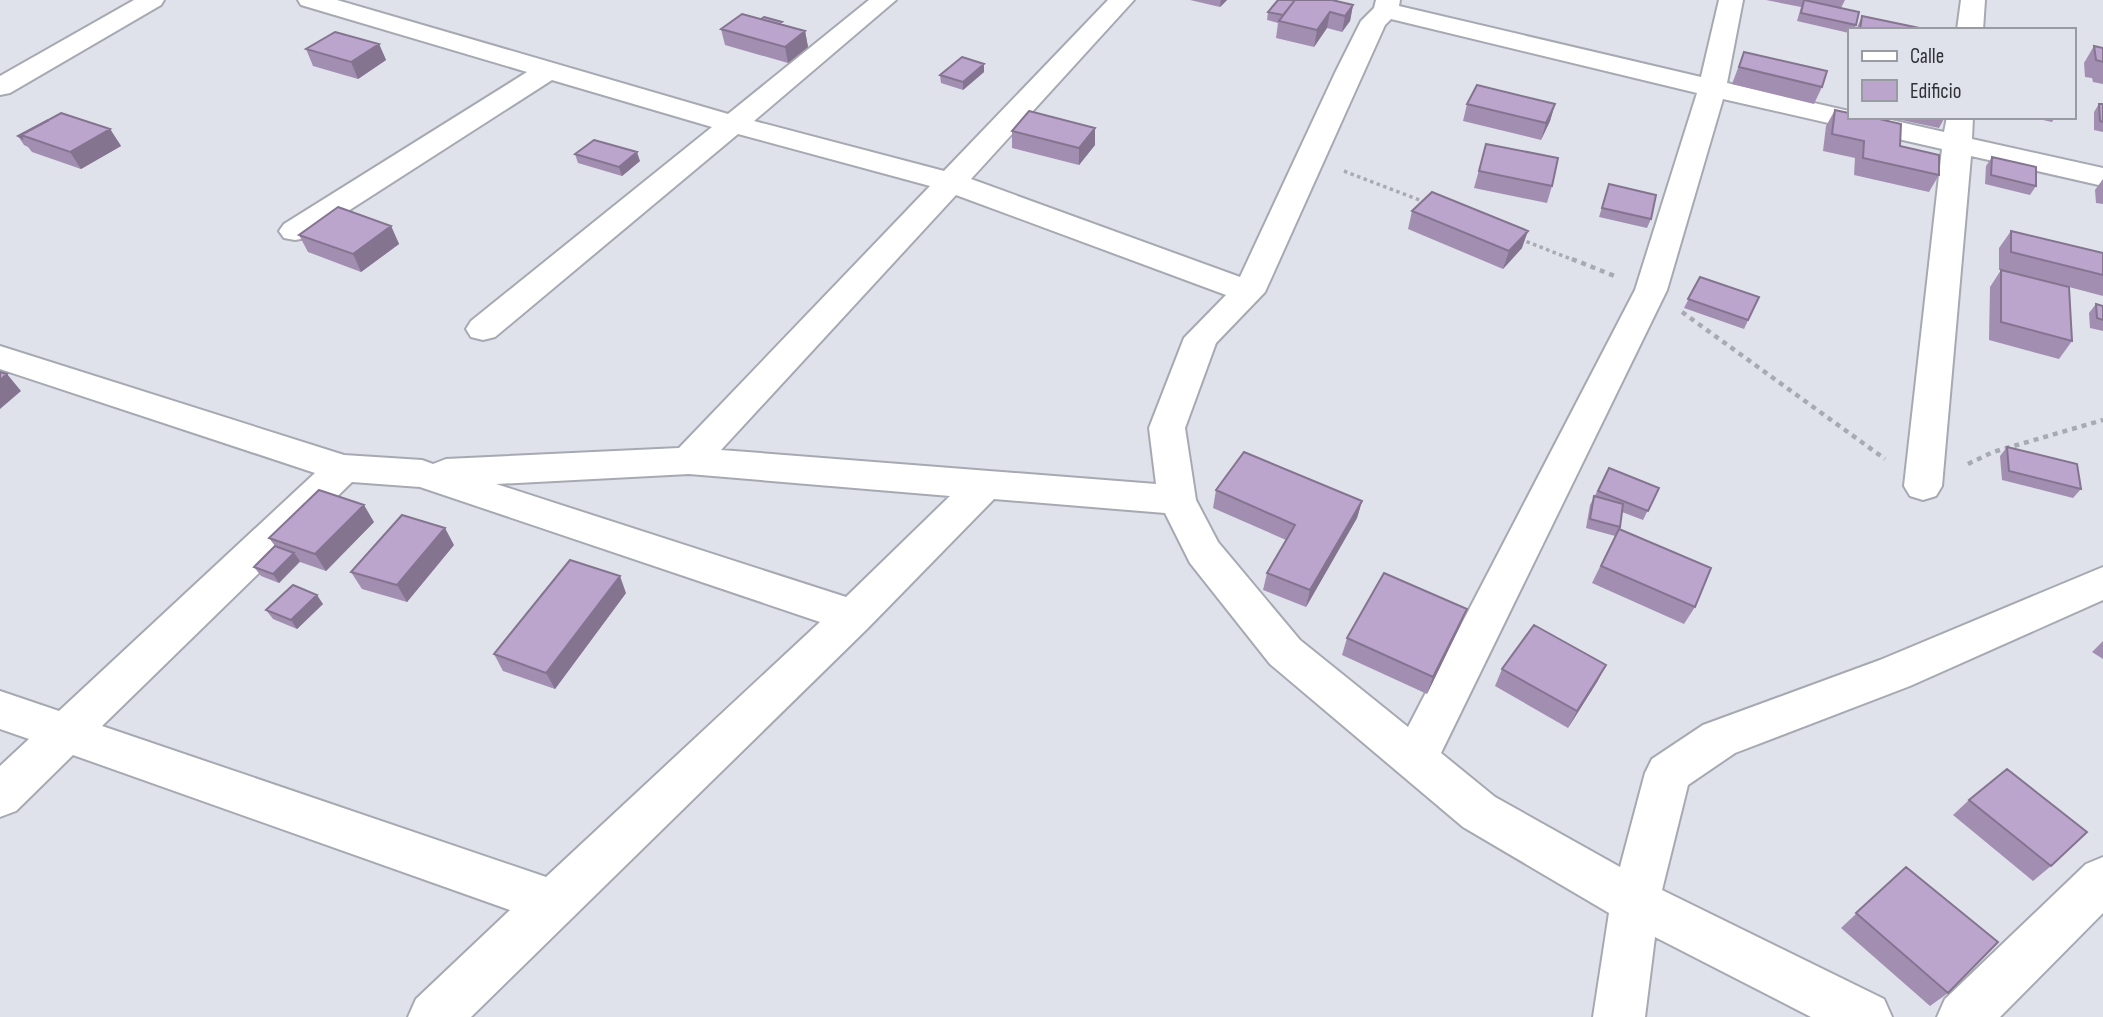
<svg xmlns="http://www.w3.org/2000/svg" width="2103" height="1017" font-family="'Sofia Sans Condensed',sans-serif">
<style>
.lines{fill:none;stroke-linecap:round;stroke-linejoin:round}
.minor-casing{stroke:#a7a9b2;stroke-width:4}
.path-far1{stroke:#a7aab1;stroke-width:3.5;stroke-dasharray:3.5 3.5;stroke-linecap:butt}
.path{stroke:#a7aab1;stroke-width:4.5;stroke-dasharray:5 5;stroke-linecap:butt}
.minor{fill:#fff;fill-rule:evenodd}
.wall{fill:#a28eb0}
.shaded-wall{fill:#847490}
.building{fill:#bca5cd;stroke:#847490;stroke-width:2}
</style>
<rect width="100%" height="100%" fill="#dfe2eb"/>
<g class="lines">
<g class="minor-casing">
<path id="minor" d="M134,0H164L161,5L10,93L0,95V76Z
M298,0H337L728,114L869,0H896L754,121L944,171L1108,0H1134L971,179L1240,277L1335,73L1361,21L1374,8L1376,0H1400L1399,6L1701,77L1719,0H1743L1727,83L1849,111V117H1878L1944,132L1947,117H1973L1972,139L2103,168V186L1971,156L1942,486L1936,496L1923,500L1910,496L1904,486L1942,149L1723,99L1667,290L1441,753L1495,797L1620,867L1645,773L1652,759L1703,725L1880,660L2103,567V600L1910,686L1735,753L1688,785L1662,890L1884,999L1892,1017H1811L1655,937L1645,1017H1593L1609,913L1463,827L1270,664L1190,563L1165,513L994,499L868,628L471,1017H408L416,999L510,910L73,755L16,811L0,817V766L29,739L0,729V691L59,711L315,473L0,369V346L344,455L422,460L433,464L446,459L679,448L930,186L738,134L495,337L483,340L471,337L466,329L471,321L712,127L552,80L306,238L295,240L284,238L279,231L284,224L527,72L301,5ZM1391,19L1697,93L1635,290L1408,727L1300,640L1218,542L1196,500L1185,428L1216,343L1265,292L1385,25ZM956,195L1226,295L1184,338L1149,428L1156,484L721,450ZM689,474L950,496L846,597L496,484ZM352,482L420,487L820,622L546,877L102,726Z
M1961,0H1985L1983,30H1957Z
M2103,857V913L2000,1017H1937L1945,999L2086,864Z"/>
</g>
<path class="path-far1" d="M1344,171L1427,203
M1520,239L1576,261"/>
<path class="path" d="M1572,259L1617,277
M1682,312L1885,459
M1968,464L1993,452L2103,420"/>
<use href="#minor" class="minor"/>
</g>
<path class="wall" d="M1190,0H1227L1220,7Z
M1766,0H1845L1841,8L1856,25L1854,30H1849V33L1797,21L1801,7Z
M1353,5L1350,21L1342,32L1327,28L1314,47L1276,38L1278,23L1267,20L1268,12Z
M1862,16L1929,30H1856Z
M782,24L805,31L808,47L788,63L725,45L721,29Z
M379,44L386,60L358,79L313,66L306,49Z
M2094,46L2103,48V84L2093,82L2092,78L2085,77L2084,63Z
M1744,52L1822,87L1814,104L1732,84Z
M984,72L963,90L941,83L940,75Z
M1467,104H1555L1550,121L1541,140L1463,121Z
M2099,104H2103V132L2094,130V112Z
M1835,110L1900,146L1939,175L1929,192L1854,175L1855,158L1823,151L1826,126Z
M1887,117H1945L1939,128Z
M2030,117H2055L2052,122Z
M110,129L121,146L81,169L32,152L28,147L24,145L18,136Z
M1012,131L1095,145L1079,165L1012,148Z
M1486,144L1552,186L1547,203L1474,188Z
M575,154L640,161L622,176L578,163Z
M1992,157L2036,186L2030,195L1985,184L1986,166Z
M2103,179V204L2096,203L2095,190Z
M1609,184L1651,219L1647,228L1599,217Z
M1412,211L1522,248L1503,269L1408,229Z
M391,226L399,244L361,272L308,252L299,235Z
M2011,231L2103,253V296L2069,287L2072,341L2059,359L1989,340L1990,287L2001,270H1999V248Z
M1700,277L1759,297L1744,329L1684,308Z
M2096,304L2103,306V331L2090,328L2089,313Z
M2007,447L2081,489L2073,498L2002,480L2000,456Z
M1609,468L1659,488L1643,520L1622,512L1620,529L1695,607L1684,624L1592,583L1615,536L1586,528L1590,505Z
M1216,490L1362,501L1357,518L1306,607L1263,590L1267,573L1286,540L1213,508Z
M374,522L326,571L300,562L279,583L261,576L254,567L275,546L269,538Z
M454,545L407,602L362,589L351,572Z
M626,593L555,689L503,671L494,654Z
M323,604L297,629L273,619L266,610Z
M1460,626L1427,694L1342,655L1347,638Z
M2103,641V659L2092,652Z
M1606,665L1597,682L1568,728L1495,686L1502,669Z
M1969,800L2051,866L2033,881L1953,815Z
M1906,867L1948,993L1930,1006L1841,928Z"/>
<path class="shaded-wall" d="M1221,0H1227L1220,7Z
M1353,5L1350,21L1342,32L1345,16Z
M1330,12L1327,28L1314,47L1317,30Z
M805,31L808,47L788,63L785,47Z
M379,44L386,60L358,79L351,62Z
M984,64V72L963,90V82Z
M1555,104L1550,121L1541,140L1546,123Z
M1095,128V145L1079,165V148Z
M110,129L121,146L81,169L70,152Z
M637,152L640,161L622,176L619,167Z
M391,226L399,244L361,272L353,254Z
M1528,231L1522,248L1503,269L1509,251Z
M7,374L21,391L0,409V380Z
M1362,501L1357,518L1306,607L1310,590Z
M364,505L374,522L326,571L315,554Z
M445,528L454,545L407,602L397,585Z
M294,553L300,561L279,583L273,574Z
M620,576L626,593L555,689L546,673Z
M317,595L323,604L297,629L291,620Z
M1467,609L1460,626L1427,694L1433,677Z
M1606,665L1597,682L1568,728L1577,711Z"/>
<path class="building" d="M1278,0H1295L1283,15L1268,12Z
M1295,0H1332L1353,5L1345,16L1330,12L1317,30L1279,21Z
M1804,0L1859,12L1856,25L1801,13Z
M742,14L805,31L785,47L721,29Z
M1862,16L1929,30H1860Z
M764,17L782,22L779,24L761,19Z
M335,32L379,44L351,62L306,49Z
M2094,46L2103,48V62L2096,60Z
M1744,52L1827,71L1822,87L1739,67Z
M962,57L984,64L963,82L940,75Z
M1477,85L1555,104L1546,123L1467,104Z
M2099,104H2103V122L2100,121Z
M1835,110L1849,113V117H1871L1901,124L1900,146L1939,155V175L1863,158L1864,141L1832,134Z
M1029,111L1095,128L1079,148L1012,131Z
M61,113L110,129L70,152L21,135Z
M48,120H49L21,135L22,138L18,136Z
M594,140L637,152L619,167L575,154Z
M1486,144L1558,158L1552,186L1479,171Z
M1992,157L2036,167V186L1991,175Z
M1609,184L1656,195L1651,219L1602,208Z
M1432,192L1528,231L1509,251L1412,211Z
M338,207L391,226L353,254L299,235Z
M2011,231L2103,253V275L2011,252Z
M2001,270L2069,287L2072,341L2001,322Z
M1700,277L1759,297L1748,320L1688,299Z
M2096,304L2103,306V320L2097,318Z
M0,372L7,374L0,380Z
M2007,447L2077,464L2081,489L2009,471Z
M1244,452L1362,501L1310,590L1267,573L1295,525L1216,490Z
M1609,468L1659,488L1648,511L1598,491Z
M319,490L364,505L315,554L269,538Z
M1594,496L1623,504L1620,527L1590,519Z
M402,515L445,528L397,585L351,572Z
M1619,529L1711,568L1695,607L1601,566Z
M275,546L294,553L273,574L254,567Z
M570,560L620,576L546,673L494,654Z
M1384,573L1467,609L1433,677L1347,638Z
M293,585L317,595L291,620L266,610Z
M1534,625L1606,665L1577,711L1502,669Z
M2007,769L2087,832L2051,866L1969,800Z
M1906,867L1998,942L1948,993L1856,913Z"/>
<rect x="1848" y="28" width="228" height="91" fill="#dfe2eb" stroke="#999ba2" stroke-width="2"/>
<rect x="1862" y="51" width="35" height="10" fill="#ffffff" stroke="#999ba2" stroke-width="2"/>
<text x="1910" y="63" font-size="21" fill="#2f3134">Calle</text>
<rect x="1862" y="80" width="35" height="21" fill="#bca5cd" stroke="#999ba2" stroke-width="2"/>
<text x="1910" y="98" font-size="21" fill="#2f3134">Edificio</text>
</svg>
